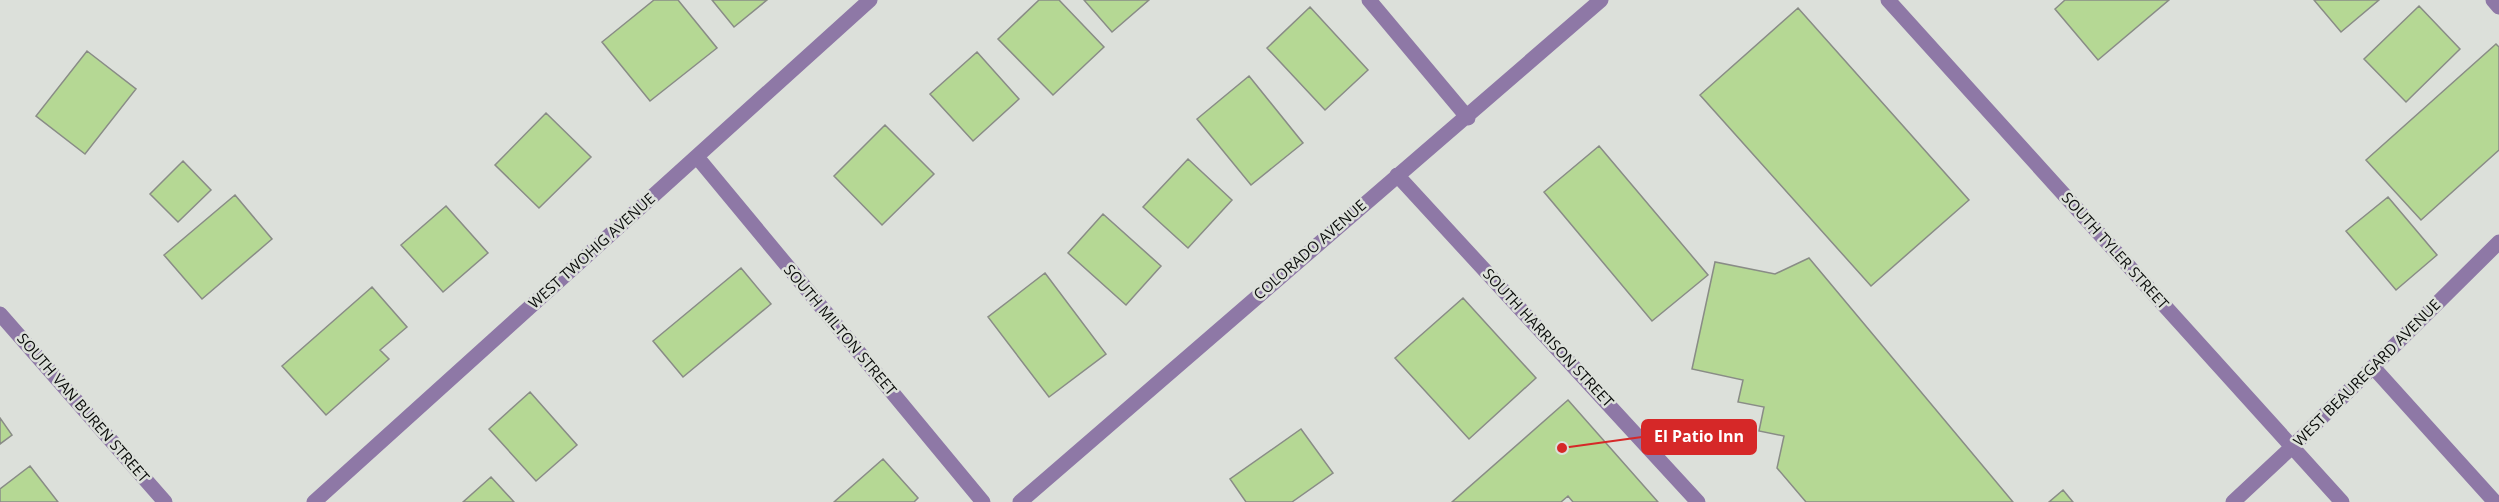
<svg xmlns="http://www.w3.org/2000/svg" width="2499" height="502" font-family="'Open Sans',sans-serif">
<style>
.building{fill:#b5d894;stroke:#898c86;stroke-width:1.5}
.lines{fill:none;stroke-linecap:round;stroke-linejoin:round}
.service{stroke:#8e78a6;stroke-width:15}
.minor{stroke:#8e78a6;stroke-width:15}
.tertiary{stroke:#8e78a6;stroke-width:15}
.labels{text-anchor:middle;stroke-width:5;stroke-linejoin:round;paint-order:stroke}
.street-label{font-size:15px;fill:#0a0c0a;stroke:#dce0da}
.leader{fill:none;stroke:#d62828;stroke-width:2}
.callout-dot{fill:#d62828;stroke:#dce0da;stroke-width:2}
.callout{fill:#d62828;stroke:#d62828;stroke-width:2}
.callout-label{font-size:16px;text-anchor:middle;font-weight:bold;fill:#fff}
</style>
<rect width="100%" height="100%" fill="#dce0da"/>
<path class="building" d="M654,0H678L717,48L650,101L602,42Z
M712,0H767L734,27Z
M1039,0H1059L1104,47L1053,95L998,39Z
M1084,0H1149L1112,32Z
M2065,0H2169L2098,60L2055,9Z
M2314,0H2379L2341,32Z
M2419,6L2460,49L2406,102L2364,59Z
M1310,7L1368,70L1325,110L1267,48Z
M1798,8L1969,200L1871,286L1700,95Z
M2496,44L2499,47V150L2421,220L2366,160Z
M87,51L136,89L85,154L36,116Z
M977,52L1019,99L973,141L930,94Z
M1249,76L1303,143L1251,185L1197,119Z
M546,113L591,157L539,208L495,165Z
M885,125L934,174L882,225L834,176Z
M1599,146L1708,275L1652,321L1544,192Z
M1188,159L1232,200L1188,248L1143,207Z
M183,161L211,190L178,222L150,194Z
M235,195L272,239L202,299L164,255Z
M2388,197L2437,255L2396,290L2346,231Z
M446,206L488,253L443,292L401,245Z
M1103,214L1161,266L1126,305L1068,253Z
M1809,258L2013,502H1806L1777,468L1784,436L1759,431L1764,407L1738,402L1743,380L1692,369L1715,262L1775,274Z
M741,268L771,304L683,377L653,341Z
M1045,273L1106,354L1049,397L988,317Z
M372,287L407,327L380,350L389,359L326,415L282,366Z
M1463,298L1536,378L1469,439L1395,358Z
M530,392L577,445L536,481L489,429Z
M1568,400L1658,502H1573L1568,496L1561,502H1452Z
M0,418L12,435L0,444Z
M1301,429L1333,473L1292,502H1246L1230,479Z
M883,459L918,498L914,502H834Z
M30,466L58,502H0V489Z
M491,477L514,502H463Z
M2063,490L2073,502H2049Z"/>
<g class="lines">
<path class="service" d="M2373,367L2494,501"/>
<path class="minor" d="M1369,0L1468,118
M1888,0L2342,502
M2493,0L2499,7
M697,157L983,502
M1397,175L1698,502
M0,314L165,502
M314,502L870,0
M1020,502L1601,0"/>
<path class="tertiary" d="M2233,502L2292,447L2499,242"/>
</g>
<g class="labels">
<g class="street-label">
<text transform="translate(1310 250) rotate(-41)" y="5">COLORADO AVENUE</text>
<text transform="translate(592 251) rotate(-42)" y="5">WEST TWOHIG AVENUE</text>
<text transform="translate(2115 251) rotate(48)" y="5">SOUTH TYLER STREET</text>
<text transform="translate(840 330) rotate(50)" y="5">SOUTH MILTON STREET</text>
<text transform="translate(1548 338) rotate(47)" y="5">SOUTH HARRISON STREET</text>
<text transform="translate(2367 373) rotate(-45)" y="5">WEST BEAUREGARD AVENUE</text>
<text transform="translate(83 408) rotate(49)" y="5">SOUTH VAN BUREN STREET</text>
</g>
</g>
<path class="leader" d="M1562 448L1642 437"/>
<circle class="callout-dot" cx="1562" cy="448" r="6"/>
<rect class="callout" x="1642" y="420" width="114" height="34" rx="6"/>
<g class="callout-label">
<text x="1699" y="442">El Patio Inn</text>
</g>
</svg>
